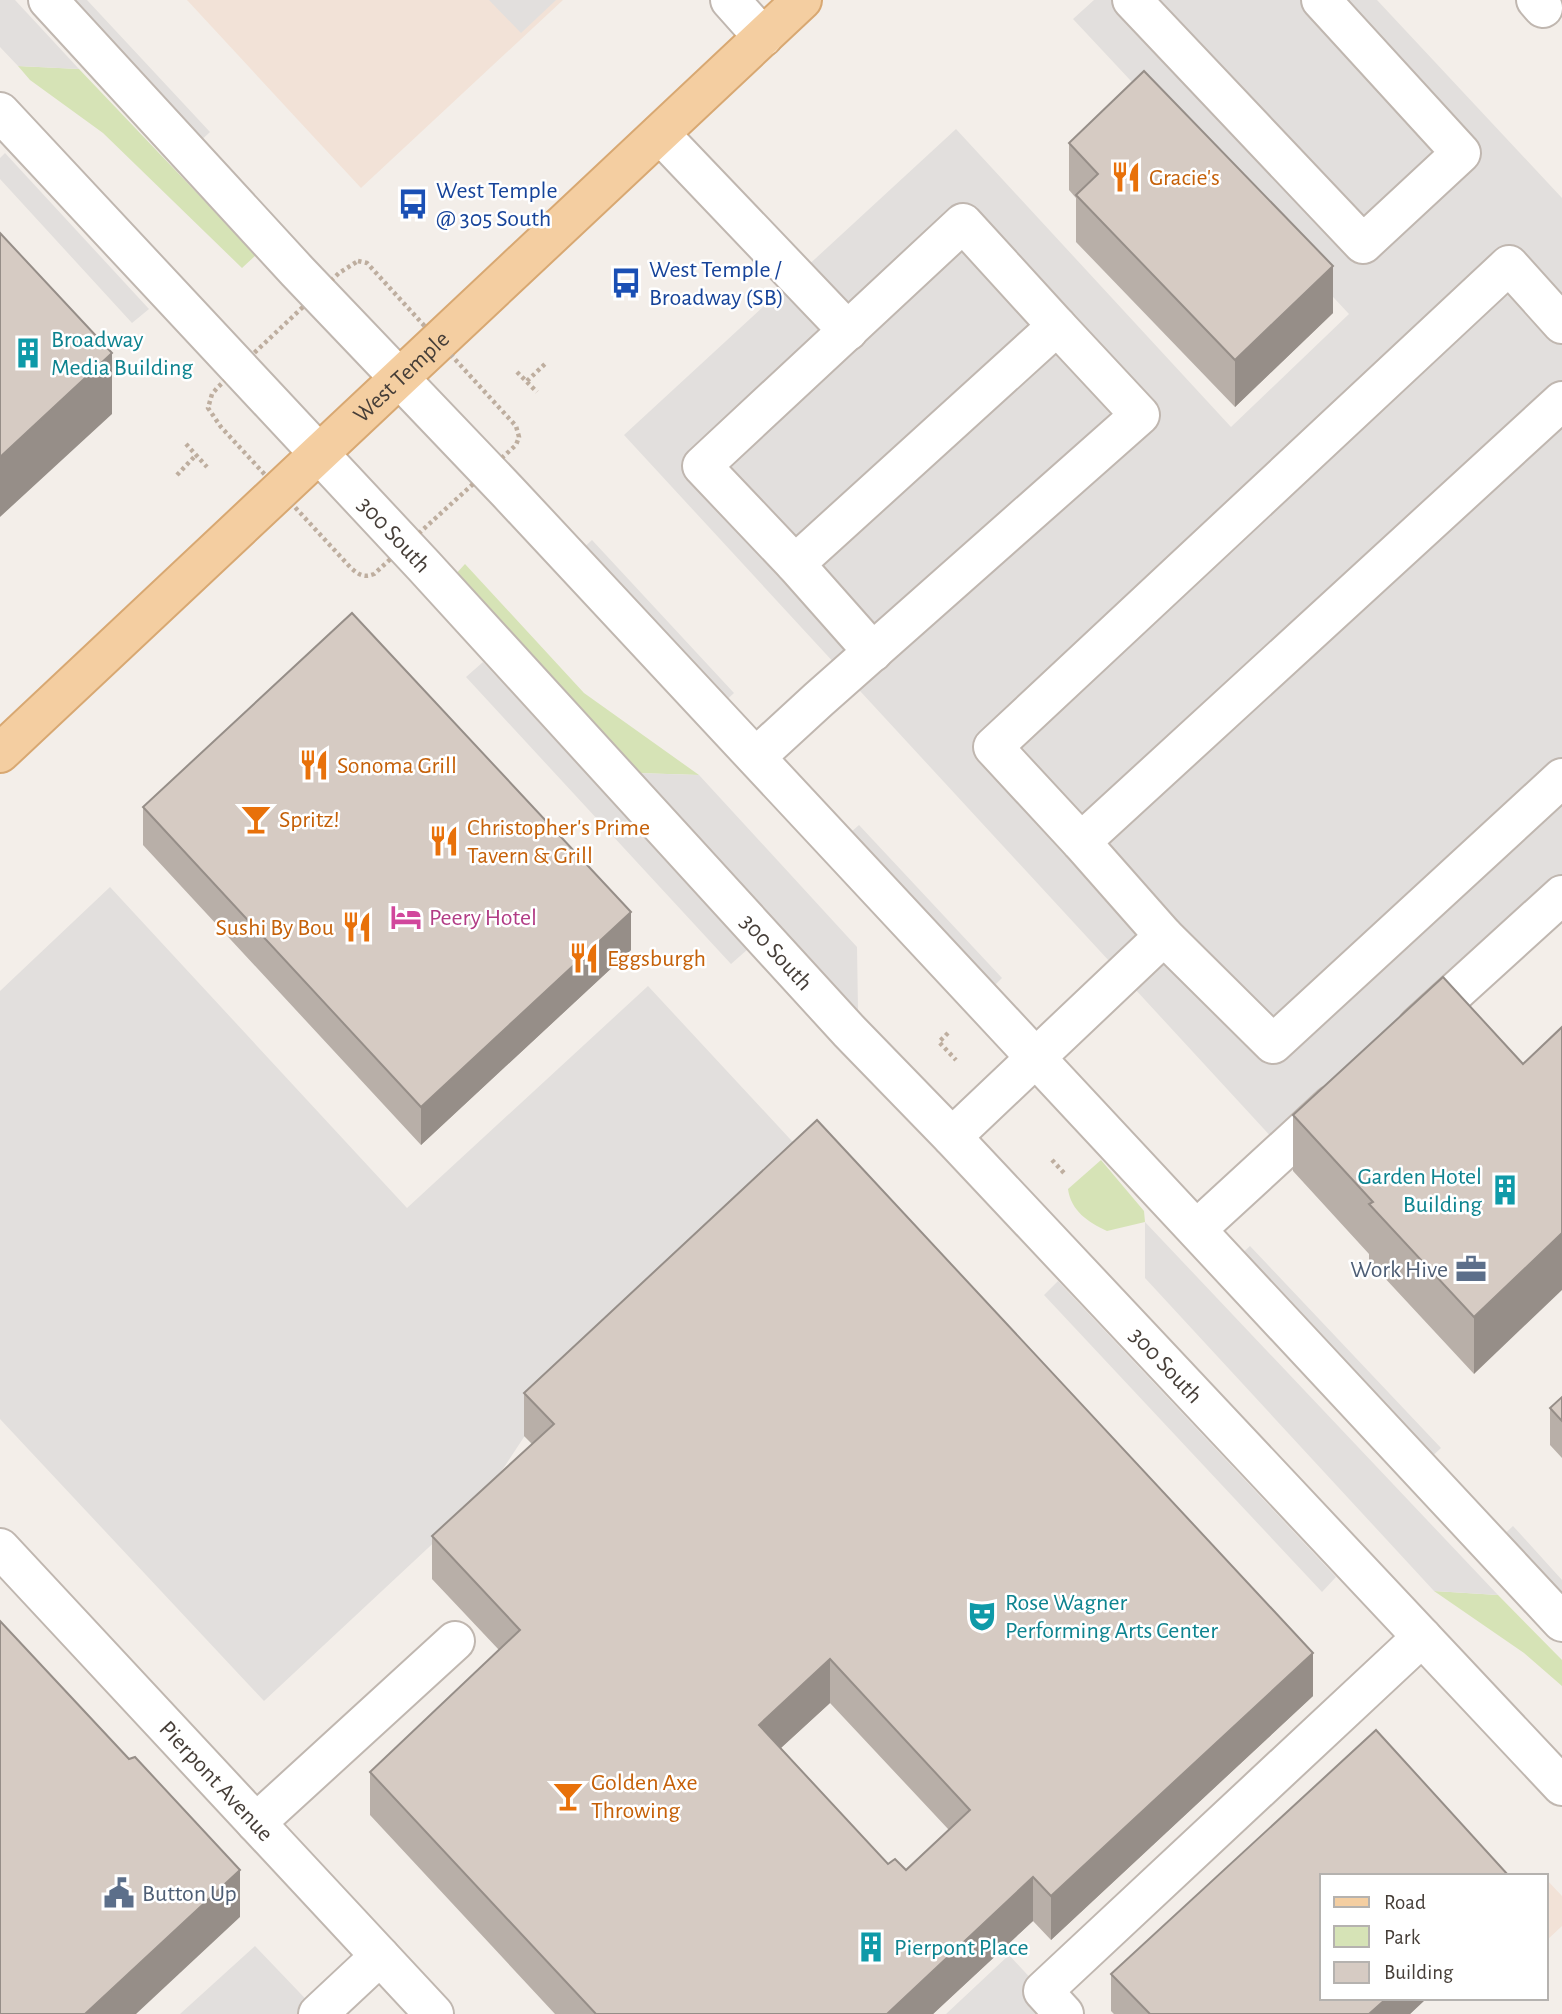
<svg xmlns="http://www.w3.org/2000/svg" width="1562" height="2014" font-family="'Alegreya Sans',sans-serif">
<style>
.commercial{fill:#f2e2d7}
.green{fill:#d6e3b6}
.parking{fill:#e2dfdd}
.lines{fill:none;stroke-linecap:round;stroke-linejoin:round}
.minor-casing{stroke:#c0b7b0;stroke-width:42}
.major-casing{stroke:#d8a872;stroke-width:42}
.path{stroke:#beae9f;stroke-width:4.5;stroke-dasharray:3.5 3.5;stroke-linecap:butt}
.minor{stroke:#fff;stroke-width:38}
.major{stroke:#f4cea1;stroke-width:38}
.wall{fill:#b8afa8;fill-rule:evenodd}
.shaded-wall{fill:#968e88}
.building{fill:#d6cbc3;stroke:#968e88;stroke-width:2;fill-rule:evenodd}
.labels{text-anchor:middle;stroke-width:5;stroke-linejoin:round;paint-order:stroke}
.food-label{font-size:24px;fill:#c56008;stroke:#fff;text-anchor:start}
.transit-label{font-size:24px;fill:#164399;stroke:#fff;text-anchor:start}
.culture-label{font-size:24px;fill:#0d838f;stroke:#fff;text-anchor:start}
.street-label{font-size:24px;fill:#463e38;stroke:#fff}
.hotel-label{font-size:24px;fill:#b23c85;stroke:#fff;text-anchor:start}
.service-label{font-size:24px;fill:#4e5e75;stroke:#fff;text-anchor:end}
</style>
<rect width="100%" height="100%" fill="#f3eee9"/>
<path class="commercial" d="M187,0H563L361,188Z
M1546,1879L1562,1896V1926L1546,1941Z"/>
<path class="green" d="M18,66L79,69L256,255L242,268L103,133L30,80Z
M465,564L584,693L699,775L636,773L453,577Z
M1101,1160L1144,1211L1145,1222L1107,1231C1088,1222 1071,1211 1068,1189Z
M1434,1591L1498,1595L1562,1660V1686L1524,1653Z"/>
<path class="parking" d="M0,0H15L79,69L18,66L0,47Z
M58,0H87L210,132L194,147Z
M489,0H556L521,33Z
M1094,0H1377L1562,198V876L1276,1142L624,435L956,129L1231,427L1349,314L1073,19Z
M5,153L149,309L132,323L0,179V158Z
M592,540L734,693L719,707L577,554Z
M483,662L748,949L731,964L466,677Z
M636,773L699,775L857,947L858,1010Z
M859,825L1002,978L986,994L842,840Z
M110,887L407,1208L648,986L815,1166L524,1437L487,1493L264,1701L0,1419V991Z
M1145,1222L1498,1595L1434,1591L1145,1278Z
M1250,1246L1441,1448L1425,1463L1235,1260Z
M1058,1281L1336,1577L1322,1592L1044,1295Z
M1513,1526L1562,1580V1610L1498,1540Z
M255,1946L320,2014H180Z
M1009,1955L1064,2014H946Z"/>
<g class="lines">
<g class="minor-casing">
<g id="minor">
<path d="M48,0L297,271L508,492L1562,1622"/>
<path d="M730,0L763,37"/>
<path d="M1132,0L1363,244L1461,153L1321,0"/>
<path d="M1536,0L1543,8"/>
<path id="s1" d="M0,112L424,566L849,1031L952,1137L1562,1786"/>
<path d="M660,134L848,331"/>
<path d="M1562,324L1509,265L993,747L1081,842L1164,936L1273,1044L1562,778"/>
<path d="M873,652L795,564L702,466L963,223L1057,326"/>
<path d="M756,757L818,700L1140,415L1057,326L795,564"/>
<path d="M1081,842L1562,401"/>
<path d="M1418,1026L1562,895"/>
<path d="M952,1137L1164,936"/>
<path d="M1197,1229L1332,1105"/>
<path id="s2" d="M0,1548L434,2014"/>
<path d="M256,1823L455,1641"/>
<path d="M318,2014L380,1956"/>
<path d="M1064,2014L1043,1991L1422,1637"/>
</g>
</g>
<g class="major-casing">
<g id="major">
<path id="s3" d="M0,753C268,503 534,250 802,0"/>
</g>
</g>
<path class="path" d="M358,261L367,263L516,426L519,437L516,445L374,574C364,578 359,575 351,568L221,427L208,408L212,394L218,387L339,273Z
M517,372L537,392
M527,381L546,363
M186,444L207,467
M177,475L196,455
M948,1033L939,1042L956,1060
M1052,1160L1064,1173"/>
<use href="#minor" class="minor"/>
<use href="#major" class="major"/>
</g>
<path class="wall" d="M1069,143L1333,313L1235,407L1076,242V198L1069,190Z
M143,807L631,950L421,1145L143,845Z
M1523,1064L1474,1374L1369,1261V1254L1293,1171V1115Z
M524,1393L1313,1696L1051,1940L1033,1921L933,2014H555L370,1815V1772L499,1650L432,1579V1536L532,1444L524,1436ZM830,1703L949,1830L906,1870L888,1864L781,1748Z
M1562,1397V1458L1550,1445V1408Z
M1111,1974L1322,1998H1427L1410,2014H1114L1111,2011Z"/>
<path class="shaded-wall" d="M1333,266V313L1235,407V360Z
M112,353V414L0,517V457Z
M631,912V950L421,1145V1107Z
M1562,1233V1290L1474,1374V1317Z
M1313,1653V1696L1051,1940V1896Z
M830,1659V1703L759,1768V1725Z
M240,1870V1917L136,2014H85Z
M1033,1877V1921L933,2014H887Z
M1387,1998H1427L1410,2014H1369Z"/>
<path class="building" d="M1144,71L1333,266L1235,360L1076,195L1098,174L1069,143Z
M0,233L112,353L0,457Z
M352,613L631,912L421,1107L143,807Z
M1443,977L1523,1064L1562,1027V1233L1474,1317L1369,1204L1373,1202L1293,1115Z
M817,1120L1313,1653L1051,1896L1033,1877L887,2014H596L370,1772L520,1630L432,1536L554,1424L524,1393ZM830,1659L970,1810L906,1870L895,1859L888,1864L759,1725Z
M1562,1397V1421L1550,1408Z
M0,1621L129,1759L135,1757L240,1870L85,2014H0Z
M1376,1730L1509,1876H1322V1998H1387L1369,2014H1150L1111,1974Z"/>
<defs>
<g id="restaurant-bare" transform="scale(2.415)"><path d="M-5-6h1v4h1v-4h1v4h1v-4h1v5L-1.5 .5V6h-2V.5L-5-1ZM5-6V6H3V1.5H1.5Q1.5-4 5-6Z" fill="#e8710a" stroke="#fff" stroke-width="2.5" paint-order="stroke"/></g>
<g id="bus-bare" transform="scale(2.415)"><path d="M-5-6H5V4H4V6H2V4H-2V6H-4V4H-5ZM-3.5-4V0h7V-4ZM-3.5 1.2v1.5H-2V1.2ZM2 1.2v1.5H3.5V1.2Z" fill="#1a4fb4" stroke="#fff" stroke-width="2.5" paint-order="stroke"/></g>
<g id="building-bare" transform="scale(2.415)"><path d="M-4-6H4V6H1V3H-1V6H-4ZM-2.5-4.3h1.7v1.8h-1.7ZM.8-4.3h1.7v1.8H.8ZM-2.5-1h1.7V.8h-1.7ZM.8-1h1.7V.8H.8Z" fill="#0f9aa8" stroke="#fff" stroke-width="2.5" paint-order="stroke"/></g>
<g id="bar-bare" transform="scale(2.415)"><path d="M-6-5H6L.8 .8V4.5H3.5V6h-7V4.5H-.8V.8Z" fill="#e8710a" stroke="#fff" stroke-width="2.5" paint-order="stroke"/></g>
<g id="hotel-bare" transform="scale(2.415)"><path d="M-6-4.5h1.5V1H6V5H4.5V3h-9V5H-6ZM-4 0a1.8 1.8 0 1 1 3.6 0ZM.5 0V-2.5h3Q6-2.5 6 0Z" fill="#d1479c" stroke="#fff" stroke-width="2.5" paint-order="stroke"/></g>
<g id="office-bare" transform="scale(2.415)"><path d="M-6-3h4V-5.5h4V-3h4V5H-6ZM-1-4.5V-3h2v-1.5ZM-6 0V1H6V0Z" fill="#5c6f8a" stroke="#fff" stroke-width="2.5" paint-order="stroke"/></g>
<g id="theatre-bare" transform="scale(2.415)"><path d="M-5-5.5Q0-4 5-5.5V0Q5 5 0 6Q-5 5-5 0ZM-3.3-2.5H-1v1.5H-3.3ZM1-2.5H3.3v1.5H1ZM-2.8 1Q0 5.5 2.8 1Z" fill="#0f9aa8" stroke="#fff" stroke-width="2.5" paint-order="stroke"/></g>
<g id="civic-bare" transform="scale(2.415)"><path d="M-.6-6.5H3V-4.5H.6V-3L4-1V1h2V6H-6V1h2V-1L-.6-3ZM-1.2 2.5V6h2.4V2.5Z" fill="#5c6f8a" stroke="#fff" stroke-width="2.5" paint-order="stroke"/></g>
</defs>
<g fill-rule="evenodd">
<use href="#restaurant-bare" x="1126" y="177"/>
<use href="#bus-bare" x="413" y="204"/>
<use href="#bus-bare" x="626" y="283"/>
<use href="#building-bare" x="28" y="353"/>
<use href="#restaurant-bare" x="314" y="765"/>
<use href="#bar-bare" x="256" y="819"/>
<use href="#restaurant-bare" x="444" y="841"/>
<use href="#hotel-bare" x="406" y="917"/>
<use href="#restaurant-bare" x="357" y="927"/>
<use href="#restaurant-bare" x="584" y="958"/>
<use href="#building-bare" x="1505" y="1190"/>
<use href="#office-bare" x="1471" y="1269"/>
<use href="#theatre-bare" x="982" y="1616"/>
<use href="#bar-bare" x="568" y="1796"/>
<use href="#civic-bare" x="119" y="1893"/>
<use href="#building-bare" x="871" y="1947"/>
</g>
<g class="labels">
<g class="food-label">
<text x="1149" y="185">Gracie's</text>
<text x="337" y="773">Sonoma Grill</text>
<text x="279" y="827">Spritz!</text>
<text x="467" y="835">Christopher's Prime<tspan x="467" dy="28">Tavern &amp; Grill</tspan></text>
<text x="334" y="935" text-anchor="end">Sushi By Bou</text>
<text x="607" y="966">Eggsburgh</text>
<text x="591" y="1790">Golden Axe<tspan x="591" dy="28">Throwing</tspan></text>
</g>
<g class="transit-label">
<text x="436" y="198">West Temple<tspan x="436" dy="28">@ 305 South</tspan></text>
<text x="649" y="277">West Temple /<tspan x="649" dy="28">Broadway (SB)</tspan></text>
</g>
<g class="culture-label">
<text x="51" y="347">Broadway<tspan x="51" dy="28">Media Building</tspan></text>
<text x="1482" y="1184" text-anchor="end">Garden Hotel<tspan x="1482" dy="28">Building</tspan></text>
<text x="1005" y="1610">Rose Wagner<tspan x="1005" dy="28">Performing Arts Center</tspan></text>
<text x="894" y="1955">Pierpont Place</text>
</g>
<g class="street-label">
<text dy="8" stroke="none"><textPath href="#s3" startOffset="550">West Temple</textPath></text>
<text dy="8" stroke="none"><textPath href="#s1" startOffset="578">300 South</textPath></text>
<text dy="8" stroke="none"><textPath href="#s1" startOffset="1144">300 South</textPath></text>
<text dy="8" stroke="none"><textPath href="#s1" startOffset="1712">300 South</textPath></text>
<text dy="8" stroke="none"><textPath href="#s2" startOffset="318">Pierpont Avenue</textPath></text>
</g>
<g class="hotel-label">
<text x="429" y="925">Peery Hotel</text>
</g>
<g class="service-label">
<text x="1448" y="1277">Work Hive</text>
<text x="142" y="1901" text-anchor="start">Button Up</text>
</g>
</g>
<rect x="1320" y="1874" width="228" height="126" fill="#ffffff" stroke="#b5b2af" stroke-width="2"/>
<rect x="1334" y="1897" width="35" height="10" fill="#f4cea1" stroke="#b5b2af" stroke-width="2"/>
<text x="1384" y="1909" font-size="21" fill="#463e38">Road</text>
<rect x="1334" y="1926" width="35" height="21" fill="#d6e3b6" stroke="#b5b2af" stroke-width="2"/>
<text x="1384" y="1944" font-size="21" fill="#463e38">Park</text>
<rect x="1334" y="1962" width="35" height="21" fill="#d6cbc3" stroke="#b5b2af" stroke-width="2"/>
<text x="1384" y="1979" font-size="21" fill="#463e38">Building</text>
</svg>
